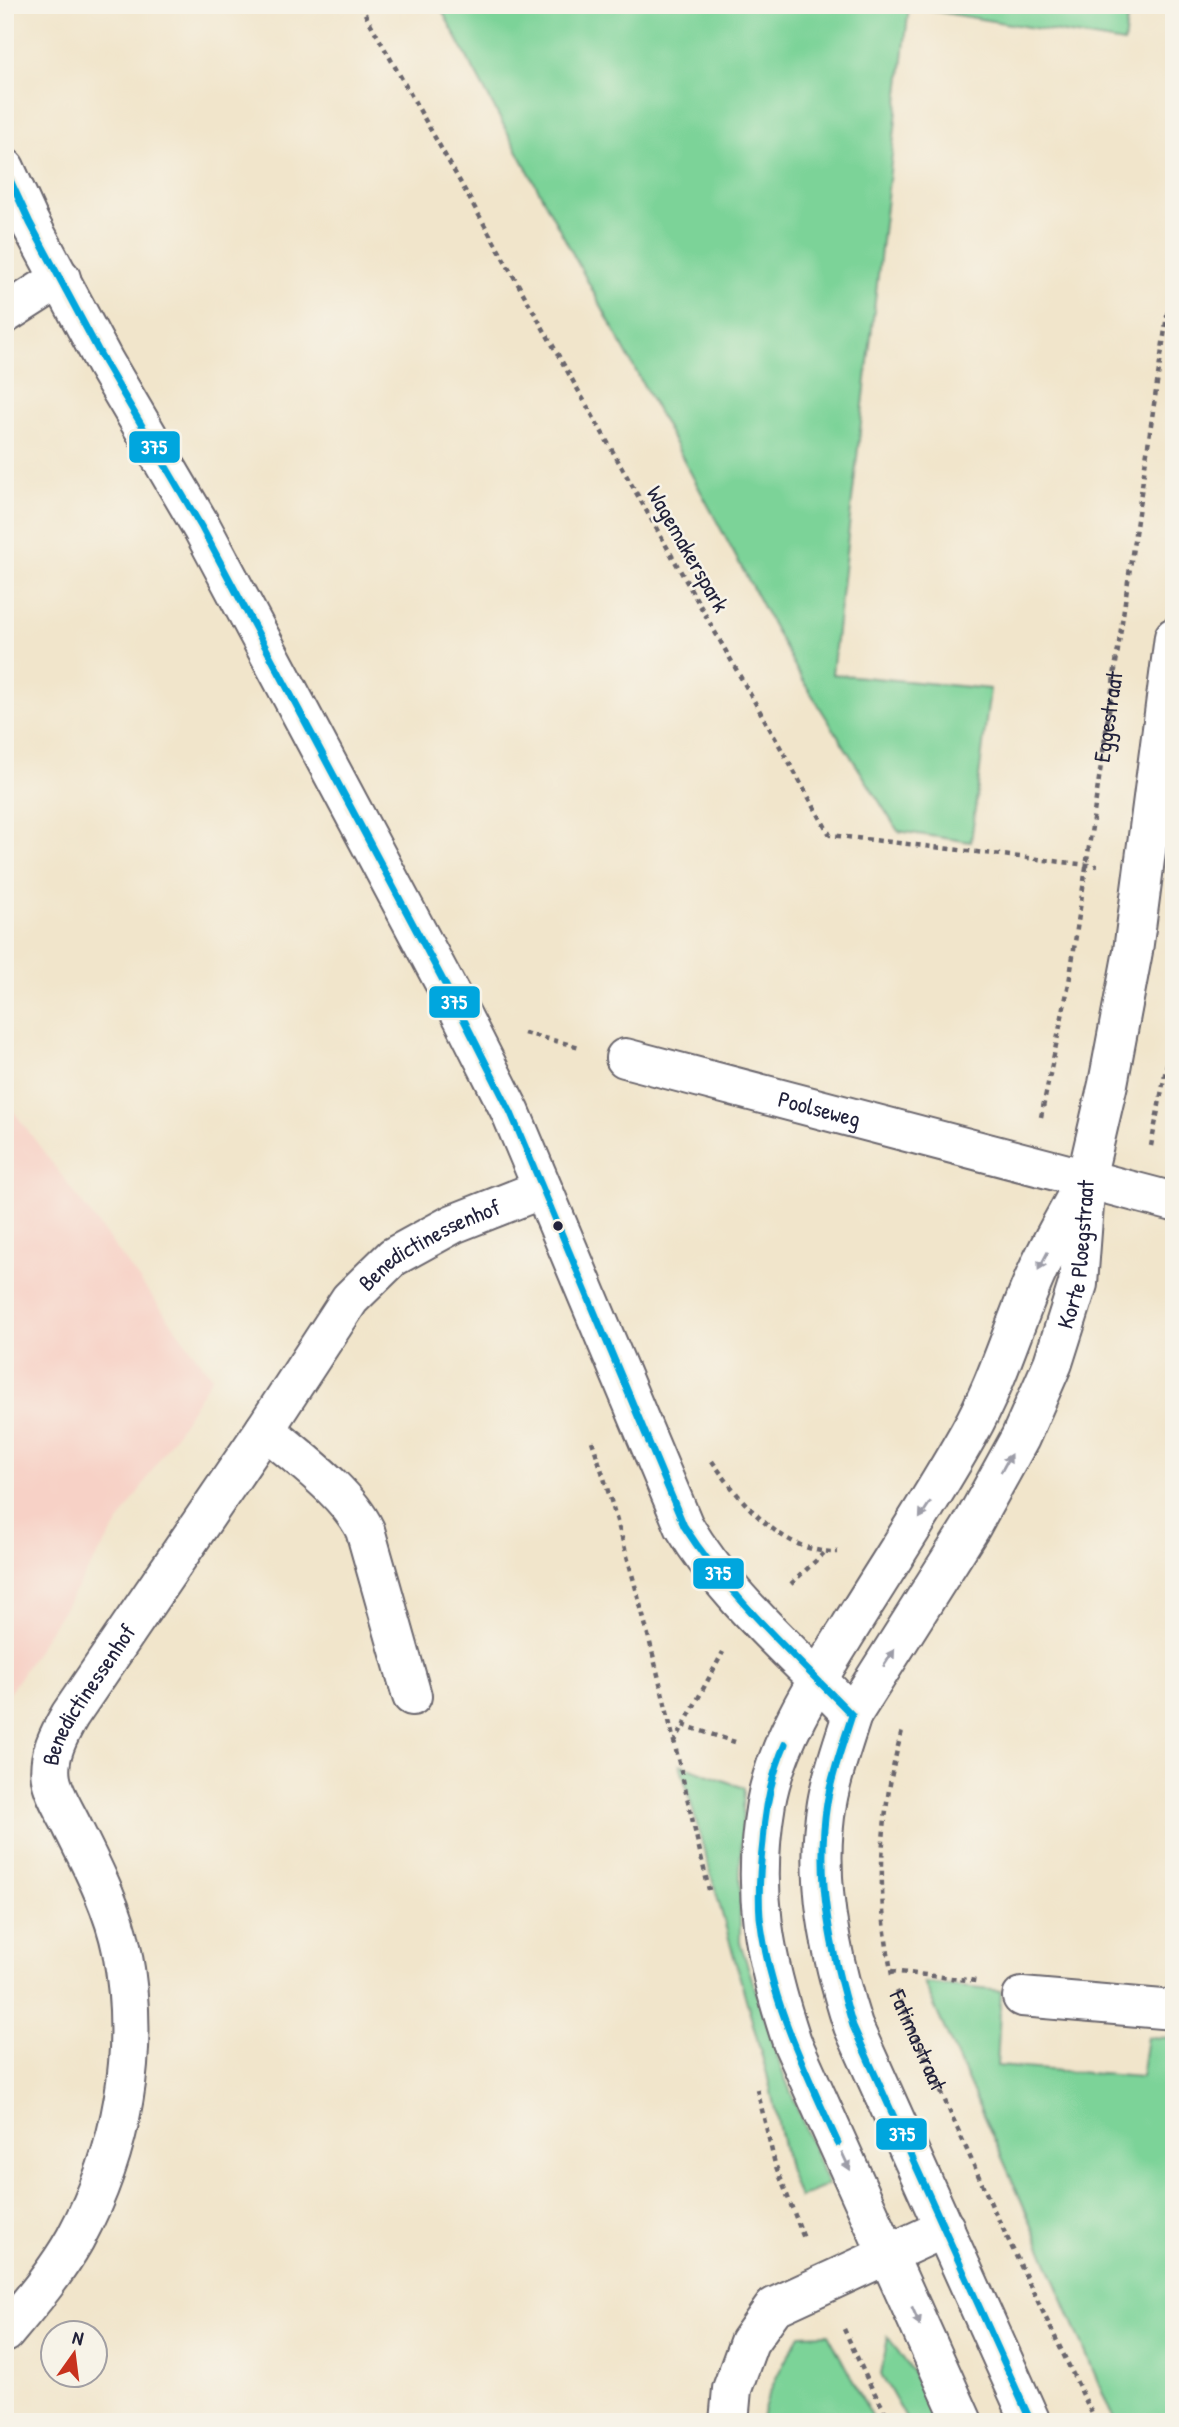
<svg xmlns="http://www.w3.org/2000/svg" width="1179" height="2427" font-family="'Patrick Hand',sans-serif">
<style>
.built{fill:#f7d1c6}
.green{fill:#7bd398;stroke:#4e7a6a;stroke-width:2}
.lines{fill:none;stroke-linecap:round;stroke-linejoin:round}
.minor-casing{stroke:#6a666d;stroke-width:42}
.path{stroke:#6a666d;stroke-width:4.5;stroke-dasharray:5 5;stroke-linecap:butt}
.minor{stroke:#fff;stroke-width:38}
.bus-1-casing{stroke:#f7f3e8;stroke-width:12}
.bus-1{stroke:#00a6de;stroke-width:7}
.oneway{fill:#9c9ca7}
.bus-dot{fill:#22223b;stroke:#f7f3e8;stroke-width:2.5}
.labels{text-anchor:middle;stroke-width:5;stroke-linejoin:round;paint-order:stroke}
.street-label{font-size:23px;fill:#22223b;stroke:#f7f3e8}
.line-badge{stroke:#f7f3e8;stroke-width:2.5}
.badge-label{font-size:19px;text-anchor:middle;font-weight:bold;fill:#fff}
</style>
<rect width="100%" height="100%" fill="#f7f3e8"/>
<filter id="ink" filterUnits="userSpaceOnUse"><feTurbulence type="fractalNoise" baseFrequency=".0143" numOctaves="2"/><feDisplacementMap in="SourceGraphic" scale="14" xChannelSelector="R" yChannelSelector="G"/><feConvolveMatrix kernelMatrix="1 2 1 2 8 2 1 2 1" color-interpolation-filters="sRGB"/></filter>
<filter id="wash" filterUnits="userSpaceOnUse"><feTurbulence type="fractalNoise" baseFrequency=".00686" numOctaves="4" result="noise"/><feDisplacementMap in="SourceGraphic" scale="28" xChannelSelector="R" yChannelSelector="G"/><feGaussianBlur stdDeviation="1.57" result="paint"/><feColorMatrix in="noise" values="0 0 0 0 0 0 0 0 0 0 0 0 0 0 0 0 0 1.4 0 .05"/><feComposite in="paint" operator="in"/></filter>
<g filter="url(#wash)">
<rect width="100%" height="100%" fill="#f1e5cb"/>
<path class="built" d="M5,1100L212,1377L5,1700Z"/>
<path class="green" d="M439,5H1129L1124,43L909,7L832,674L990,689L971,842L898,831L800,676Z
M680,1764L744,1788L740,1872V1942L781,2068L828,2185L799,2198L788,2168L767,2074Z
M924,1983L1001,1991L997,2066L1141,2077L1147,2037L1174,2038V2422H1115L1021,2200Z
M828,2334L875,2422H761C767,2390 784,2362 800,2335Z
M888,2337L912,2371L935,2422H908L881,2374Z"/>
</g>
<g filter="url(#ink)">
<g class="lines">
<g class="minor-casing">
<g id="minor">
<path d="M5,168L30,223L105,363L202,528L463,1018L511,1113L684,1526C727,1599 795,1654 852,1715C843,1744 832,1773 827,1803C814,1877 830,1955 853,2026L1031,2422"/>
<path d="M5,314L61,278"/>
<path id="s3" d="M625,1058L1174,1202"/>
<path d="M265,1429C297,1457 347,1492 365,1530L412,1696"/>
<path id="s4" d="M852,1715L971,1527L1020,1438L1053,1363L1078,1284L1086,1179L1108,1084L1133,951L1174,637"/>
<path d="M1022,1997L1174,2010"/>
<path id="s5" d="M5,2333C30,2303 56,2273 75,2239C123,2150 141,2050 122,1951C114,1909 92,1866 73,1828C66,1813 54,1795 51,1779C47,1756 59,1734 70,1715L265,1429L350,1299L393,1257L453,1224L542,1189"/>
<path d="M729,2422L732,2389L749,2342L774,2307L945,2228"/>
<path d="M963,2422L792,2042C764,1958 751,1891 766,1803C777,1741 817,1680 850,1627C890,1562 932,1499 969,1433C998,1382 1013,1326 1037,1272C1051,1240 1070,1210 1086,1179"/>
</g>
</g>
<g class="path">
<path d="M360,5L830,835L1097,866"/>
<path d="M524,1033L580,1047"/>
<path id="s1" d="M1041,1117L1069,983L1174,268"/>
<path d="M1151,1146L1174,1028"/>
<path d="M592,1441C641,1588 673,1740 709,1890"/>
<path d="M712,1461C741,1502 782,1554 838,1552"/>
<path d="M791,1584L824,1553"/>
<path d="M683,1725L735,1742"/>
<path d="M674,1743L723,1652"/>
<path d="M891,1971L976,1981"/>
<path d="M892,1975C875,1895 880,1810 902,1731"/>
<path id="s2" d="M896,1991L992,2206L1096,2422"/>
<path d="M757,2089L775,2164L805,2241"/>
<path d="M844,2329L869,2383L891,2422"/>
</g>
<use href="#minor" class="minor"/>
<g class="bus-1-casing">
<path id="bus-1" d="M5,169L30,223L105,363L202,528L463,1018L511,1113L684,1526C730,1598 793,1654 852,1715C843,1744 832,1773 827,1803C815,1879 831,1953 853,2026L1031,2422
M785,1744C771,1776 765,1808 763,1842C760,1867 758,1892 760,1917C769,1997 805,2071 838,2143"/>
</g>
<use href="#bus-1" class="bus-1"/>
</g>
<defs><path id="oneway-solid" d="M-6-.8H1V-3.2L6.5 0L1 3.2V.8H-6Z" transform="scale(1.75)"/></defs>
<g class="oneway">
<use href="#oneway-solid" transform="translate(1043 1261) rotate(118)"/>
<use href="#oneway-solid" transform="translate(1006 1463) rotate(-61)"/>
<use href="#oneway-solid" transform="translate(925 1510) rotate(123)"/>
<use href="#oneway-solid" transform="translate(889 1658) rotate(-57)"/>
<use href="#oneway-solid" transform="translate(846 2161) rotate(65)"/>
<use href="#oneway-solid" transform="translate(916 2316) rotate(66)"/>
</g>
</g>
<circle class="bus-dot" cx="558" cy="1226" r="6"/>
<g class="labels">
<g class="street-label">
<text transform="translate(688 549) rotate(60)" y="8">Wagemakerspark</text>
<text dy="8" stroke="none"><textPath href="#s1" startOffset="406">Eggestraat</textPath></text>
<text dy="8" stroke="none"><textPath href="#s3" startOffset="201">Poolseweg</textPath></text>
<text dy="8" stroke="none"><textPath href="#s5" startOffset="1269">Benedictinessenhof</textPath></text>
<text dy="8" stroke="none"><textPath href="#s4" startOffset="518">Korte Ploegstraat</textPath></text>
<text dy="8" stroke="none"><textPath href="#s5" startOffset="696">Benedictinessenhof</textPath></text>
<text dy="8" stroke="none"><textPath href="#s2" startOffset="54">Fatimastraat</textPath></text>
</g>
</g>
<g class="line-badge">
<rect x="128" y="430" width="53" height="34" rx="7" fill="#00a6de"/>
<rect x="428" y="985" width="53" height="34" rx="7" fill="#00a6de"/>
<rect x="692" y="1557" width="53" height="33" rx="7" fill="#00a6de"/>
<rect x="875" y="2117" width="53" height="34" rx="7" fill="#00a6de"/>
</g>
<g class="badge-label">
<text x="154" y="454">375</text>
<text x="454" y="1009">375</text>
<text x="718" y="1580">375</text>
<text x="902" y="2141">375</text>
</g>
<rect width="1179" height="2427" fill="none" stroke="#f7f3e8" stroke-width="28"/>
<g transform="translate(74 2354) rotate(14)"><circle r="33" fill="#f7f3e8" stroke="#a29fa3" stroke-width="2"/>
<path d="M0-5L12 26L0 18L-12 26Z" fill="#c8321e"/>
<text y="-10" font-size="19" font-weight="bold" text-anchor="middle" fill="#22223b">N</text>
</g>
</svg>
